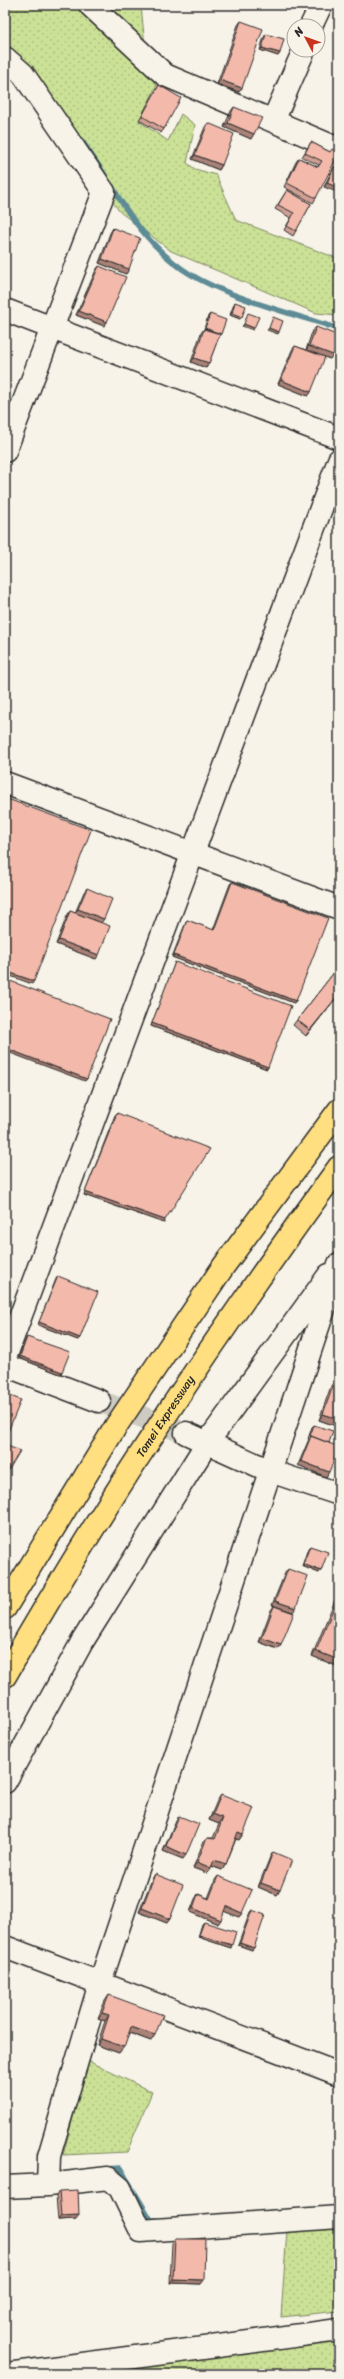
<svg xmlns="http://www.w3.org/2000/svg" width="344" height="2379" font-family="Sriracha,sans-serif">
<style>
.grass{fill:url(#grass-dots);stroke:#7b8660}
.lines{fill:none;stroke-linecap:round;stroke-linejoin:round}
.stream{stroke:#5d8b96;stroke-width:5.5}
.minor-tunnel{stroke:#cecbc2;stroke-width:22;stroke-dasharray:22 11;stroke-linecap:butt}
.minor-casing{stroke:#2b2b2b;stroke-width:25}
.highway-casing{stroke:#2b2b2b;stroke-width:25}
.minor{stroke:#f7f3e8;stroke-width:22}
.highway{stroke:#ffdf80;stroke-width:22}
.wall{fill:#d1a094;stroke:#2b2b2b}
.shaded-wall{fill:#aa8278;stroke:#2b2b2b}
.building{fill:#f3baac;stroke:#2b2b2b}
.labels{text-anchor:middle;stroke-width:4;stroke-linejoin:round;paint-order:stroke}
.street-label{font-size:12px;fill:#2b2b2b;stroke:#f7f3e8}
</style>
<defs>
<pattern id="grass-dots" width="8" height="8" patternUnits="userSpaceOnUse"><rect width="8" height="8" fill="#cbe196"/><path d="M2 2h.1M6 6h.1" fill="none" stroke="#aec181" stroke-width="1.8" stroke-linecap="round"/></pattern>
</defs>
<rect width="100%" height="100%" fill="#f7f3e8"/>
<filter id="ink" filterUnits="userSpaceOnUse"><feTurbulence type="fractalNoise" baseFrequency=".025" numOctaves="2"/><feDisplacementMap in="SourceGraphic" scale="8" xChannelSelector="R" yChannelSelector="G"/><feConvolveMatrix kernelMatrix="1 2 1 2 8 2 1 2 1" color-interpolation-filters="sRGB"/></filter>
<g filter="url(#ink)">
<path class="grass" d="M5,5H76L138,65L159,81L139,121L168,141L181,114L195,125L187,163L195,169L216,175L236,220L339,259V315L316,313L171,251L120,212L5,57Z
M90,5H141L146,57Z
M88,2061L152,2092L127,2152L63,2155Z
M335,2227L339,2231V2311L281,2317L287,2230Z
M339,2330V2374H7Z"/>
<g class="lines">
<path class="stream" d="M82,141L105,175
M112,186C131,220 156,253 190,274C229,298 294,314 339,329
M106,2169L120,2168L151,2220H156"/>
<path class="minor-tunnel" d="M99,1401L186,1433"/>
<g class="minor-casing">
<path id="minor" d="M90,5L165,75L339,149
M311,26L321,5
M5,58L23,74L104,192L5,451
M273,121L304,50
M5,310L339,438
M5,783L339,908
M5,1358L339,460
M5,1365L99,1401
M186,1433L270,1471L339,1494
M5,1782L82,1642L207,1443L329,1275
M5,1947L339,2074
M48,2185L49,2156L100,1983L339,1264
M5,2187L48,2185L108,2178L120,2188L141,2231L339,2217
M7,2374L339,2330"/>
</g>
<g class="highway-casing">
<g id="highway">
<path d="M5,1608L116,1426L223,1267L339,1110"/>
<path id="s1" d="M5,1676C106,1499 219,1331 339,1167"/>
</g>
</g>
<use href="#minor" class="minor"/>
<use href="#highway" class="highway"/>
</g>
<path class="wall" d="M241,21L239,92L217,84L238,25Z
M266,34L280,53L278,56L260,50L264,37Z
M159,85L164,129L161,133L139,120Z
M234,107L251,139L224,127L231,111Z
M208,123L222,165L219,170L192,159L205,127Z
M311,142L330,152L316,198L313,203L284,187L296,162L299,158L318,167L319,165L302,157Z
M334,167L339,169L324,187L331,172Z
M287,190L311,204L293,236L284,230L291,218L275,209Z
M113,228L129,269L126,274L99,263L110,233Z
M99,266L107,322L104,326L76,315L96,270Z
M235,302L242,317L240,319L230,315L234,304Z
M210,314L221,334L220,336H219L209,363L206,368L191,362L201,333L204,329L208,316Z
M316,327L330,359L311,352V392L308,396L278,384L292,350L295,346L306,350L312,332Z
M339,351V362L335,361Z
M232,882L296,1001L294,1003L172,957L186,922L187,920L213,930L230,884Z
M87,888L101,923L96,959L56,944L67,916L70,911L75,913L84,892Z
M175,962L268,1067L267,1069L151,1026L174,965Z
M339,966V994L306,1036L293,1025Z
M117,1113L164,1223L84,1195L115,1115Z
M58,1276L78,1340L38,1325L56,1279Z
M27,1337L62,1372L60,1374L19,1358L26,1339Z
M335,1380L339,1427L319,1420L331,1386Z
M314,1425L329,1443L326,1477L298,1465L309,1439H308L312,1427Z
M310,1546L319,1573L302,1566L308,1548Z
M288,1569L296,1608L272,1605L285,1573Z
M339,1593V1667L312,1656L337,1595Z
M274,1606L281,1645L278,1649L259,1642L271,1610Z
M221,1795L243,1834L239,1840L236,1839L226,1864L222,1870L211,1866L207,1873L193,1868L203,1843L207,1838H213L219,1824L209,1820L217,1801Z
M179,1816L183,1859L163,1851L176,1820Z
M273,1852L280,1890L277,1895L258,1887L270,1857Z
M155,1874L167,1923L139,1912L152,1879Z
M218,1876L242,1913L239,1917L224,1911L218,1924L190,1912L195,1899L198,1894L208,1898L215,1880Z
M252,1910L254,1948L252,1950L238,1945L250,1912Z
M204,1922L231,1948L198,1937L202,1924Z
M109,1995L151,2041L129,2033L119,2053L97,2045L105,2021L98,2018L105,2001Z
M59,2191L76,2219L58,2220L56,2196Z
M175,2239L204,2280L201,2284L170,2283L172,2243Z"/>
<path class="shaded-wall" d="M262,48L280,53L278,56L260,50Z
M220,80L242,88L239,92L217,84Z
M228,123L254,134L251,139L224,127Z
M195,155L222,165L219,170L192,159Z
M327,183L339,188V193L324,187Z
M102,259L129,269L126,274L99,263Z
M79,311L107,322L104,326L76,315Z
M232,313L242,317L240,319L230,315Z
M244,324L254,328L253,330L242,326Z
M205,328L221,334L220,336L204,330Z
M269,328L279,332L278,334L267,330Z
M309,346L333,355L330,359L306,350Z
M338,356L339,357V362L335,361Z
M194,358L209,363L206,368L191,362Z
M281,380L311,392L308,396L278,384Z
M78,909L104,919L101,923L75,913Z
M59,940L99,955L96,959L56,944Z
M174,955L296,1001L294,1003L172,957Z
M5,971L34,981L32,984L5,974Z
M339,994L306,1036L310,1030Z
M152,1023L268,1067L267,1069L151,1026Z
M5,1048L87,1079L85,1081L5,1051Z
M85,1192L165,1220L164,1223L84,1195Z
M39,1322L80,1338L78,1340L38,1325Z
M20,1356L62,1372L60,1374L19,1358Z
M323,1414L339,1419V1427L319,1420Z
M301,1461L329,1472L326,1477L298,1465Z
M303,1564L321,1571L319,1573L302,1566Z
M275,1601L296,1608L293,1612L272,1605Z
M262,1638L281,1645L278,1649L259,1642Z
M316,1651L339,1660V1667L312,1656Z
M213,1814L223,1818L219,1824L209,1820Z
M238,1832L243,1834L239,1840L234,1838Z
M166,1846L186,1855L183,1859L163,1851Z
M214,1860L226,1864L222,1870L210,1865Z
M197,1862L211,1868L207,1873L193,1868Z
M261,1883L280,1890L277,1895L258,1887Z
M226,1906L242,1913L239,1917L223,1911Z
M142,1908L170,1919L167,1923L139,1912Z
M193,1908L221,1920L218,1924L190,1912Z
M199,1935L232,1945L231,1948L198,1937Z
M240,1943L254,1948L252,1950L238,1945Z
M102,2013L109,2015L105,2021L98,2018Z
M131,2027L155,2035L151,2041L127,2032Z
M101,2039L124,2047L119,2053L97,2045Z
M79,2215L76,2219L58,2220L61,2216Z
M173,2279L204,2280L201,2284L170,2283Z"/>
<path class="building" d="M241,21L263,29L242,88L220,80Z
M266,34L284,39L280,53L262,48Z
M159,85L181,98L164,129L142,116Z
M234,107L262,118L254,134L228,123Z
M208,123L234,134L222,165L195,155Z
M311,142L330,152L332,149L339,153L316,198L287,183L299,158L318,167L322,161L305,153Z
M334,167L339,169V188L327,183Z
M287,190L311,204L296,231L287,226L294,213L278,205Z
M113,228L140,238L129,269L102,259Z
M99,266L126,277L107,322L79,311Z
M235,302L246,306L242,317L232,313Z
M248,313L259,317L254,328L244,324Z
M210,314L226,320L221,334L205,328Z
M273,317L283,321L279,332L269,328Z
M316,327L339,336V338L333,355L309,346Z
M204,329L220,334L209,363L194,358Z
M295,346L325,357L311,392L281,380Z
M5,798L91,830L34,981L5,971Z
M232,882L328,918L296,1001L174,955L187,920L214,930Z
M87,888L112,899L104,919L78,909Z
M70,911L110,926L99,955L59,940Z
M175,962L291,1006L268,1067L152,1023Z
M339,966V994L310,1030L297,1020Z
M5,979L110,1019L87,1079L5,1048Z
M117,1113L210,1149L165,1220L85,1192Z
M58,1276L98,1292L80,1338L39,1322Z
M27,1337L70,1352L62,1372L20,1356Z
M335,1380L339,1382V1419L323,1414Z
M5,1394L21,1400L5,1439Z
M314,1425L333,1431L329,1443L311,1436V1437L310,1436Z
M311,1436L339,1447V1448L329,1472L301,1461Z
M5,1445L20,1451L5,1476Z
M310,1546L328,1552L321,1571L303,1564Z
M288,1569L308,1576L296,1608L275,1601Z
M339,1595V1660L316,1651Z
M274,1606L294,1613L281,1645L262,1638Z
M221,1795L254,1808L243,1834L238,1832L226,1864L214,1860L211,1868L197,1862L207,1838L215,1839L223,1818L213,1814Z
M179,1816L199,1824L186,1855L166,1846Z
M273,1852L292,1860L280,1890L261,1883Z
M155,1874L183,1885L170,1919L142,1908Z
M218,1876L252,1890L242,1913L226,1906L221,1920L193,1908L198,1894L209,1899Z
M252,1910L265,1915L254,1948L240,1943Z
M204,1922L236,1932L232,1945L199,1935Z
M109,1995L163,2015L155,2035L131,2027L124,2047L101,2039L109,2015L102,2013Z
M78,2190L79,2215L61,2216L59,2191Z
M175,2239H205L204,2280L173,2279Z"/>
</g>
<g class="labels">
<g class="street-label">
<text dy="4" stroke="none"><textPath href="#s1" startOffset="305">Tomei Expressway</textPath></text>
</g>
</g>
<rect width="344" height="2379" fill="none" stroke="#f7f3e8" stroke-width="20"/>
<rect x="10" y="10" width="324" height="2359" fill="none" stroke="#2b2b2b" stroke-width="1.5" filter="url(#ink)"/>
<g transform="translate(306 38) rotate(311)"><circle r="19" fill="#f7f3e8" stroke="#a5a39c"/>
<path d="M0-3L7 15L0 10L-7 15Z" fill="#c8321e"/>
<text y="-6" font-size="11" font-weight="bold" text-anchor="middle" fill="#2b2b2b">N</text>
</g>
</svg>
